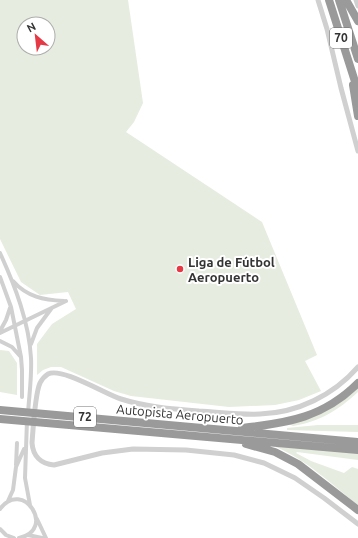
<svg xmlns="http://www.w3.org/2000/svg" width="358" height="538" font-family="Ubuntu,sans-serif">
<style>
.green{fill:#e6ecdf;fill-rule:evenodd}
.lines{fill:none;stroke-linecap:round;stroke-linejoin:round}
.minor{stroke:#d0d0d0;stroke-width:4}
.tertiary{stroke:#d0d0d0;stroke-width:5}
.motorway{stroke:#9a9a9a;stroke-width:8}
.poi-dot{fill:#e63946;stroke:#fff;stroke-width:1.5}
.labels{text-anchor:middle;stroke-width:4;stroke-linejoin:round;paint-order:stroke}
.shield{fill:#fff;stroke:#707070;stroke-width:1}
.shield-label{font-size:12px;font-weight:bold;fill:#333}
.poi-label{font-size:13px;font-weight:bold;fill:#333;stroke:#fff;text-anchor:start}
.street-label{font-size:13px;fill:#333;stroke:#fff}
</style>
<rect width="100%" height="100%" fill="#fff"/>
<path class="green" d="M0,0H128L143,103L134,122L126,132L262,222L317,355L305,361L321,391L299,400L275,405L229,407L131,396L114,391L61,367H51L43,370L37,375V344L52,324L76,309L68,292L40,295L21,282L0,239ZM24,24H48V48H24Z
M0,350L9,351L17,363V395L0,392Z
M358,387V392C337,411 321,421 293,426L289,424Z
M318,425H358V432L287,430V428Z
M277,444L358,453V460L297,452L296,453L311,461L344,473L352,467L358,469V505C332,485 307,460 276,447Z"/>
<g class="lines">
<path class="minor" d="M0,253C15,286 29,322 31,358C32,377 29,396 28,414
M0,277L11,307L21,357L22,370V397
M13,281C27,297 44,300 64,301
M0,331L6,320L10,308
M0,333L66,301
M0,341L12,347L20,356
M31,344L37,328L51,309
M27,420L25,478L30,505
M16,465L17,443
M8,501L13,490L16,467L24,449
M0,509C23,478 57,530 19,538
M37,519L46,538
M0,529L6,535L14,538
M28,535L42,538"/>
<path class="tertiary" d="M318,0L327,29L341,88L358,151
M356,0L358,6
M358,367C334,395 297,413 260,414C240,415 219,412 199,411C173,409 146,407 121,399C105,394 62,367 48,374C45,376 42,379 40,383C35,394 33,430 32,443C33,456 41,464 54,465L102,453L133,449L186,450L234,455L264,463L295,478L324,498L358,524"/>
<path class="motorway" d="M329,0L358,91
M339,0L358,59
M346,0L358,21
M353,85L358,116
M0,410L358,442
M0,419L358,450
M242,428C289,423 324,417 358,383
M246,444L275,452L298,464L358,510"/>
</g>
<circle class="poi-dot" cx="180" cy="269" r="4"/>
<g class="labels">
<g class="shield">
<rect x="330" y="28" width="22" height="20" rx="3"/>
<rect x="74" y="407" width="22" height="20" rx="3"/>
</g>
<g class="shield-label">
<text x="341" y="42">70</text>
<text x="85" y="421">72</text>
</g>
<g class="poi-label">
<text x="188" y="267">Liga de Fútbol<tspan x="188" dy="15">Aeropuerto</tspan></text>
</g>
<g class="street-label">
<text transform="translate(180 414) rotate(5)" y="5">Autopista Aeropuerto</text>
</g>
</g>
<g transform="translate(36 36) rotate(332)"><circle r="19" fill="#ffffff" stroke="#adadad"/>
<path d="M0-3L7 15L0 10L-7 15Z" fill="#e63946"/>
<text y="-6" font-size="11" font-weight="bold" text-anchor="middle" fill="#333333">N</text>
</g>
</svg>
